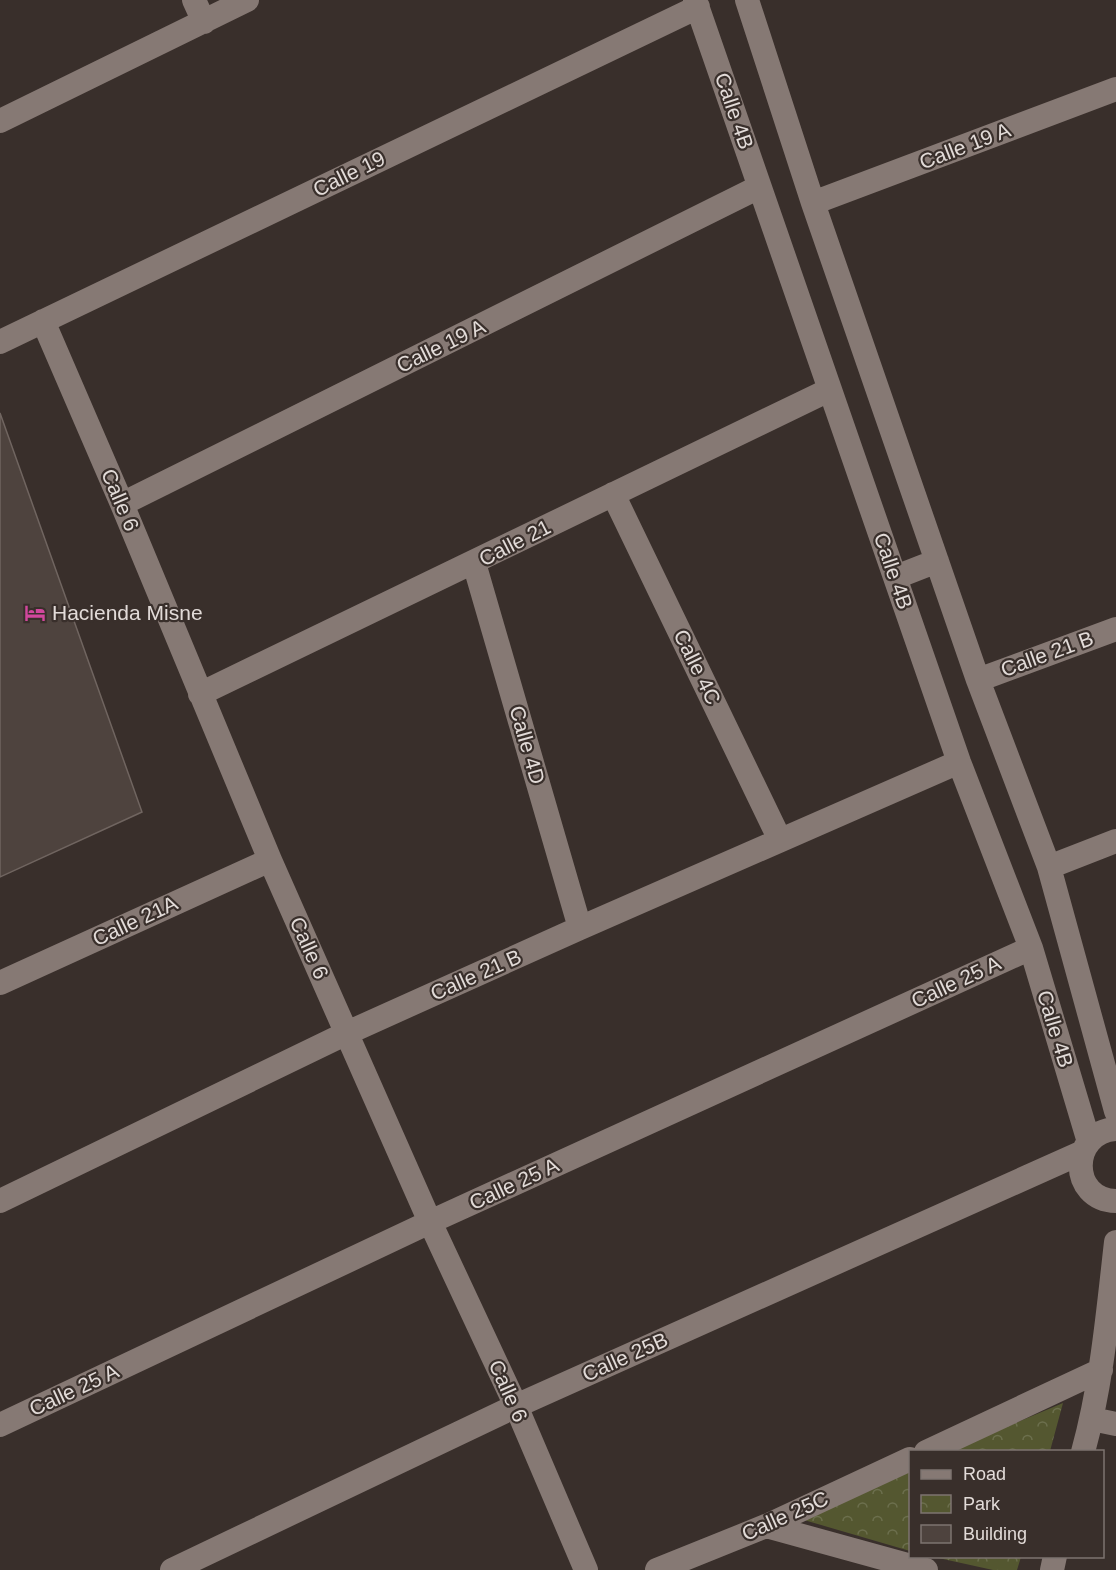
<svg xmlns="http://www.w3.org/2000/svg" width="1116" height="1570" font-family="Helvetica,sans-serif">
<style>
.park{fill:url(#park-crowns)}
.building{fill:#4e433e;stroke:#706560;stroke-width:1.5}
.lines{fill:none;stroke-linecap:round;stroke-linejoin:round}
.minor{stroke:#867974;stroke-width:24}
.labels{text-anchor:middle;stroke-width:4.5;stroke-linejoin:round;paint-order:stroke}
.street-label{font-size:21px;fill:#e2dbd8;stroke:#392f2b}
.poi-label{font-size:21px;fill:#e2dbd8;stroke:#392f2b;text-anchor:start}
</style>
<defs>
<pattern id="park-crowns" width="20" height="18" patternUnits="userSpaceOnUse" patternTransform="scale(1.5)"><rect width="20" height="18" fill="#545730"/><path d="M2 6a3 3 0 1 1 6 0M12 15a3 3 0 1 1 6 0" fill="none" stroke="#6c6f4d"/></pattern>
</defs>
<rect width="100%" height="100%" fill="#392f2b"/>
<path class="park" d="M1063,1403L1050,1451L947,1452Z
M910,1468V1551L804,1520Z
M934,1557L1021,1556V1557L1017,1570H993Z"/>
<path class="building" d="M0,413L142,812L0,877Z"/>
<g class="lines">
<path class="minor" d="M194,0L204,22
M695,0L959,762L1031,948L1089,1142
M747,0L813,203L978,680L1049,867L1116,1111
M0,121L247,0
M813,203L1116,89
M43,321L122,504L270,860L430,1222L516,1406L586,1570
M0,342L698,7
M613,494L780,840
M122,504L759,187
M474,563L580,928
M896,577L937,561
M978,680L1116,629
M200,694L829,390
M1049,867L1116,841
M0,983L270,860
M1116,1129C1069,1132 1069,1200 1116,1201
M0,1201L347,1033L580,928L959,762
M1092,1419L1116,1424
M0,1425L430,1222L1031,948
M926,1452L1101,1370
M1083,1452C1102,1383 1108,1312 1116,1242
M766,1526L926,1570
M172,1570L516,1406L1083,1152
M657,1570L766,1526L910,1459
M1052,1570L1055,1556"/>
</g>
<defs>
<g id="hotel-bare" transform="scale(1.62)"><path d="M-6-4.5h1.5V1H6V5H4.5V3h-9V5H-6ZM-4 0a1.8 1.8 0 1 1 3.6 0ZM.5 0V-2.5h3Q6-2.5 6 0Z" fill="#d1479c" stroke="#392f2b" stroke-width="2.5" paint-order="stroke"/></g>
</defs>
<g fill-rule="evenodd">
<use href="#hotel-bare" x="35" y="613"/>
</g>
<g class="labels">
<g class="street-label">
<text transform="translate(734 111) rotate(71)" y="7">Calle 4B</text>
<text transform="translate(965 146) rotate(-21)" y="7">Calle 19 A</text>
<text transform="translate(349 174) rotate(-26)" y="7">Calle 19</text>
<text transform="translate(441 346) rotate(-26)" y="7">Calle 19 A</text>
<text transform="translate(120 500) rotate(67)" y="7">Calle 6</text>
<text transform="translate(515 543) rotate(-27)" y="7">Calle 21</text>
<text transform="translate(893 571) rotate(71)" y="7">Calle 4B</text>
<text transform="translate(1047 654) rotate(-20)" y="7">Calle 21 B</text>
<text transform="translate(697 667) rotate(64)" y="7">Calle 4C</text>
<text transform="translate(527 745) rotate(74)" y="7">Calle 4D</text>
<text transform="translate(135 921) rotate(-25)" y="7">Calle 21A</text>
<text transform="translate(309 948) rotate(66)" y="7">Calle 6</text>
<text transform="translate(476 975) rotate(-24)" y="7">Calle 21 B</text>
<text transform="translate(956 982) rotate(-25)" y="7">Calle 25 A</text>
<text transform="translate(1055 1029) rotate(73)" y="7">Calle 4B</text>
<text transform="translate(514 1184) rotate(-25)" y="7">Calle 25 A</text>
<text transform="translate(625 1357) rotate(-24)" y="7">Calle 25B</text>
<text transform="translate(74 1390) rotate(-25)" y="7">Calle 25 A</text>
<text transform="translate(508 1391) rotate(66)" y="7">Calle 6</text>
<text transform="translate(785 1516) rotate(-24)" y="7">Calle 25C</text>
</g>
<g class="poi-label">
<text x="52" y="620">Hacienda Misne</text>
</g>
</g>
<rect x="909" y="1450" width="195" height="108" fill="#392f2b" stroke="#7d7470" stroke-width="1.5"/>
<rect x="921" y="1470" width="30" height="9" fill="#867974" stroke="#7d7470" stroke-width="1.5"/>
<text x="963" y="1480" font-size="18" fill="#e2dbd8">Road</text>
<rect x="921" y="1495" width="30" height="18" fill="url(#park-crowns)" stroke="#7d7470" stroke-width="1.5"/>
<text x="963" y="1510" font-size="18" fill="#e2dbd8">Park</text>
<rect x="921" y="1525" width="30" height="18" fill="#4e433e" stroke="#7d7470" stroke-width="1.5"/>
<text x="963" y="1540" font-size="18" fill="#e2dbd8">Building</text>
</svg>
